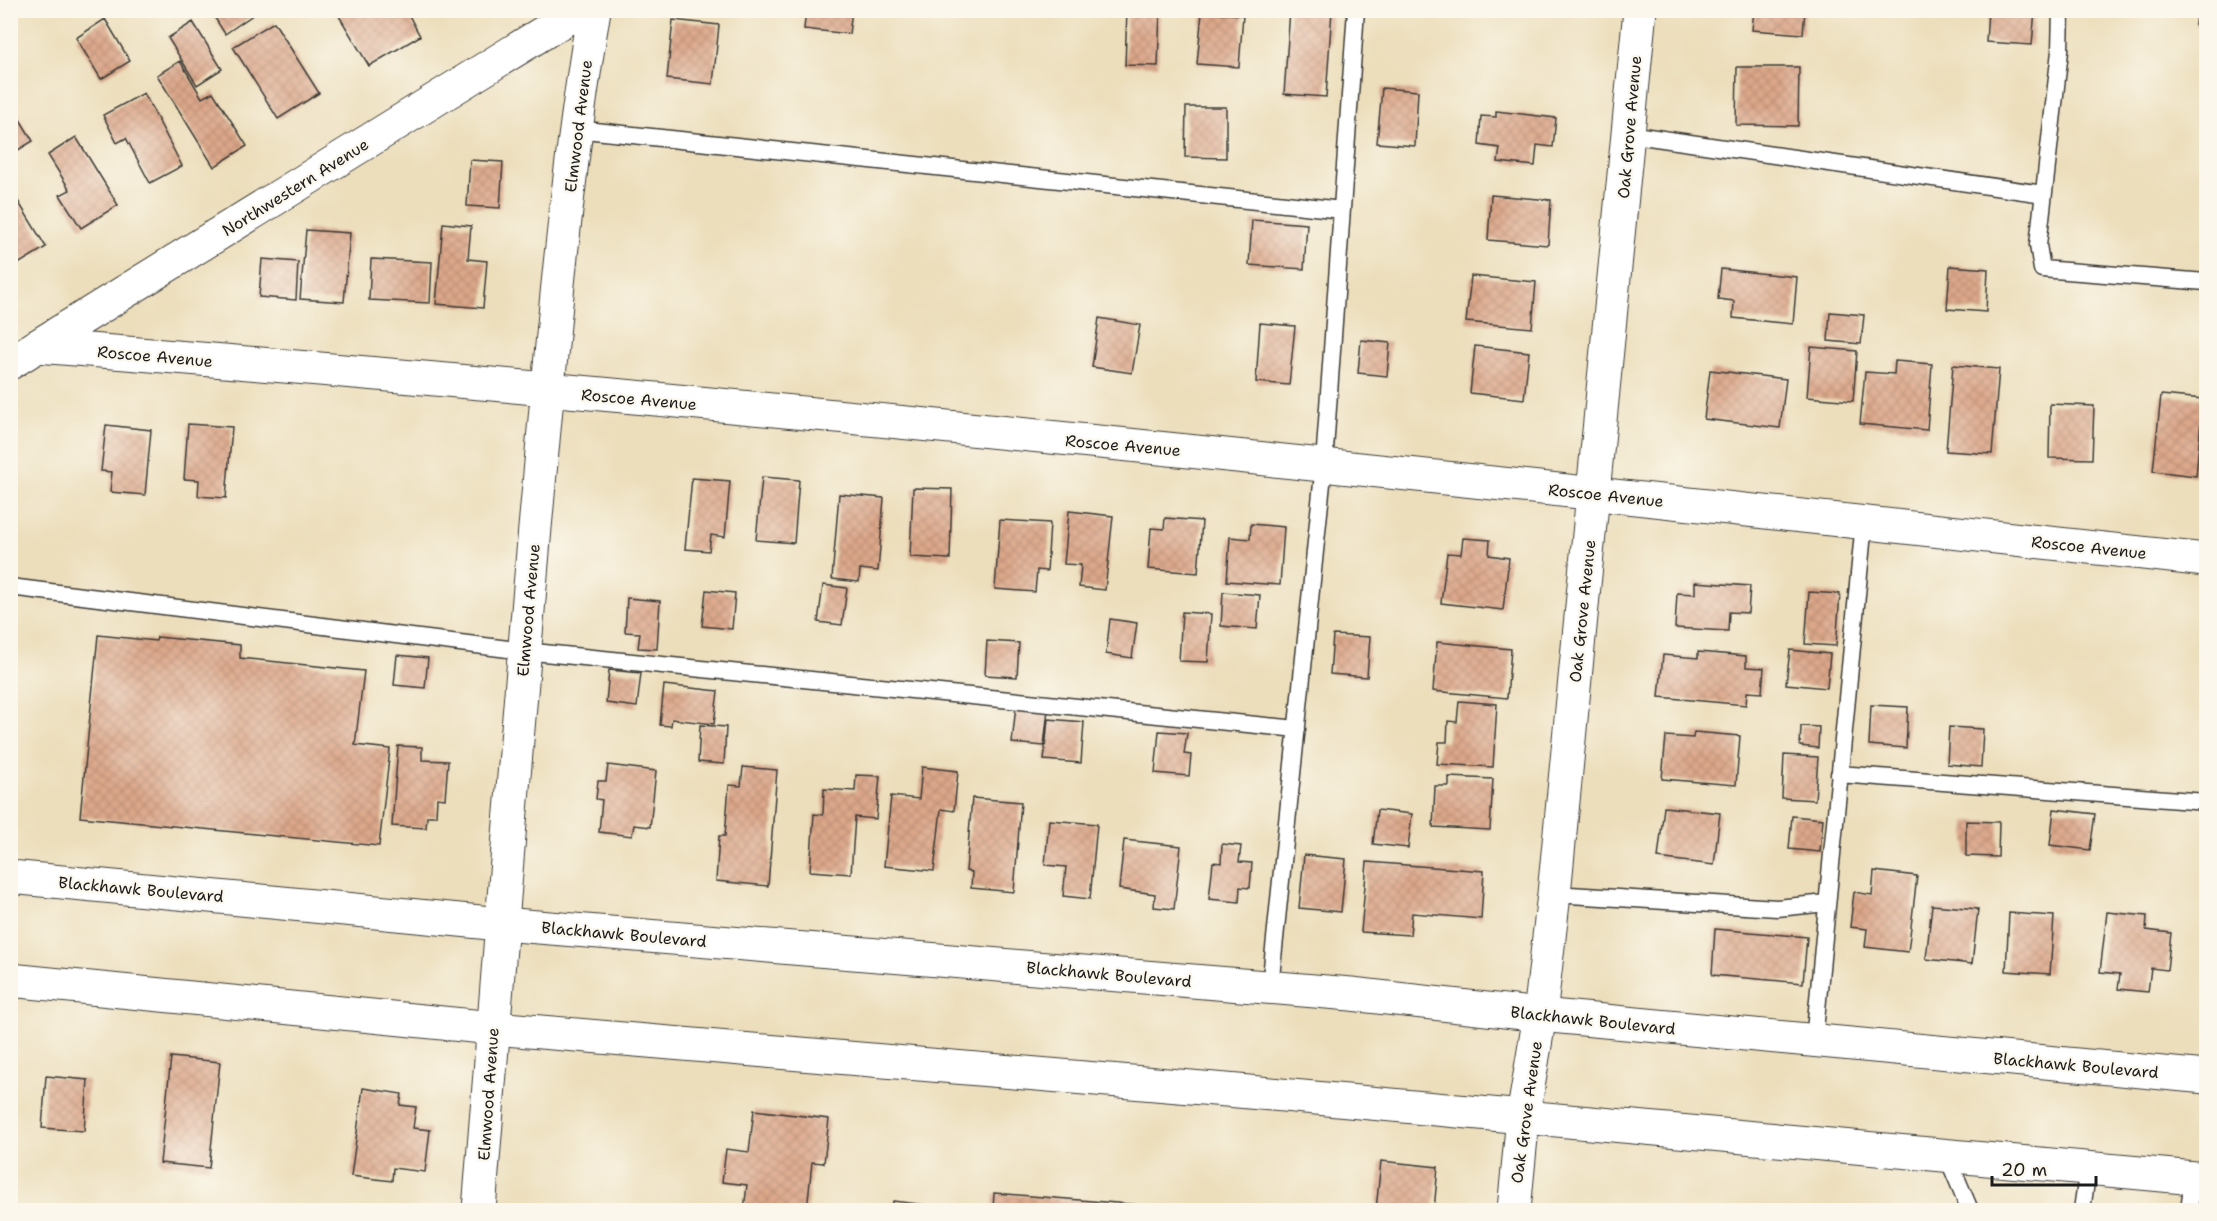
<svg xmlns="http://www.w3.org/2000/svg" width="2217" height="1221" font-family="'Shantell Sans',sans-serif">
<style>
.building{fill:url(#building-cross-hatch)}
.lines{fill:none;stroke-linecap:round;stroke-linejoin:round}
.service-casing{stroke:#3b3934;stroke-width:19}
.minor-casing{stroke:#3b3934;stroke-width:35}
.primary-casing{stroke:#3b3934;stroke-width:35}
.service{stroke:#fff;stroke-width:16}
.minor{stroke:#fff;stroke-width:33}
.primary{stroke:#fff;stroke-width:33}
.labels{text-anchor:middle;stroke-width:4.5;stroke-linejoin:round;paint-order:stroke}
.street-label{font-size:16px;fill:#1c1c1c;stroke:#fbf7ec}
</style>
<defs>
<pattern id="building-cross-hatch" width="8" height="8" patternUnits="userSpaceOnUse" patternTransform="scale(1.5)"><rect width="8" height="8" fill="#dca78a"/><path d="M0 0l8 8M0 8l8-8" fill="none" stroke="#bc8f76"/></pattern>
</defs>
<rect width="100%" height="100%" fill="#fbf7ec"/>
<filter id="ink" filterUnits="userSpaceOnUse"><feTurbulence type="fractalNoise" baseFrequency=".0167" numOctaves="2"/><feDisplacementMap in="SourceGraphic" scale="12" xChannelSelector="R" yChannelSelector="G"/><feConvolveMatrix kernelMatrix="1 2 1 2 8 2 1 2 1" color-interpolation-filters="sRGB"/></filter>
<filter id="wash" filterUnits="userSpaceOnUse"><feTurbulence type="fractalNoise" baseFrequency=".008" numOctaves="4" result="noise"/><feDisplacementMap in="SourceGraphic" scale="24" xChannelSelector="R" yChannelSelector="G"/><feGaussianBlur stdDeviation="1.35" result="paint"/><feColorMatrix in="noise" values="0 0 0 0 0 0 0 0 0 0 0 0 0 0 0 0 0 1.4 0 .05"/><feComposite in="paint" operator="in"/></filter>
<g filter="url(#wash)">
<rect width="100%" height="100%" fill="#ecdebb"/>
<g id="blocks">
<path class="building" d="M210,10H260L225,34Z
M348,10H406L420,36L369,66L339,16Z
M806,10H852L849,34L804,29Z
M1127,10H1160L1158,66L1125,65Z
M1290,10H1332L1326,97L1284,94Z
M1754,10H1805L1803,34L1752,30Z
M1988,10H2035L2032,45L1986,42Z
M2197,10H2206V26L2195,25Z
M1202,12L1243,15L1239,67L1197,64Z
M105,19L130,61L101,79L76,38Z
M673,20L719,25L713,84L667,79Z
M193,22L222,69L197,85L168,38Z
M274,22L319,93L278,119L233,47Z
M180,61L202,98L213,92L247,146L214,167L157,75Z
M1737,67H1799L1798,126L1736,125Z
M1382,88L1418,91L1415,146L1377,143Z
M144,93L182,166L150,183L126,138L117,143L103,115Z
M10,103L33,141L10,155Z
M1186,107H1226V158L1185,157Z
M1496,111L1556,118L1553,147L1537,145L1535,166L1498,162L1500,148L1479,145L1481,116L1496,117Z
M76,137L118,205L81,228L60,195L70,190L48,155Z
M470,160L503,162L500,208L467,206Z
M10,188L46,247L10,269Z
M1491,195L1551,200L1548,245L1488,240Z
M1252,220L1307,224L1304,269L1249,265Z
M443,223L471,226L468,259L487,261L483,308L436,304Z
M306,230L350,233L344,302L300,299Z
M262,259L298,262L296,300L259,297Z
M371,259L432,262L430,303L369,300Z
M1950,266L1988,269L1986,312L1947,309Z
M1721,269L1797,277L1793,324L1733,318L1734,301L1718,299Z
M1471,276L1536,282L1532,328L1466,322Z
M1830,312L1864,315L1861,344L1828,341Z
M1099,318L1140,325L1132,373L1092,367Z
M1260,323L1295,326L1289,385L1256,382Z
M1361,340L1390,343L1387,376L1358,373Z
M1475,346L1529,352L1524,399L1470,393Z
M1811,347L1857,351L1853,401L1807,397Z
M1895,361L1932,364L1927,430L1860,424L1865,372L1894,374Z
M1953,365L1999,369L1992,454L1946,451Z
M1710,370L1786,379L1780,428L1704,419Z
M2161,395L2203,399L2196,476L2153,471Z
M2050,404L2094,406L2092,459L2049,458Z
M188,424L232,427L226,498L198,496L199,480L184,479Z
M106,425L151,430L145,495L110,492L112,472L101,471Z
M762,477L799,480L794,543L756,540Z
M692,478L730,481L725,537L711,535L709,551L685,549Z
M913,488L952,489L950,559L910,557Z
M839,494L884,498L878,571L860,569L859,582L832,579Z
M1069,511L1113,516L1105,590L1079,587L1081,565L1064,564Z
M1165,518L1202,521L1198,573L1148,569L1151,528L1164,529Z
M1000,520L1050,523L1047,571L1037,570L1035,592L995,589Z
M1251,524L1284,527L1280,585L1227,581L1230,537L1250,539Z
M1463,538L1490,540L1489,555L1509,558L1503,610L1441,603L1447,553L1461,554Z
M1695,582L1750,586L1748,613L1729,612L1728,631L1675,628L1677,593L1695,594Z
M823,585L847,588L842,625L818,622Z
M706,590L735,593L732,629L702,626Z
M1223,592L1260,595L1257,629L1221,626Z
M1809,592L1840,594L1836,646L1805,644Z
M627,598L660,601L657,649L638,648L640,633L625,632Z
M1182,612L1211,614L1208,662L1179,661Z
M1110,619L1137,623L1132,658L1106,654Z
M98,635L156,641L157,637L240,645V658L364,671L355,745L390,749L379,846L80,817Z
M1333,635L1370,637L1367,677L1330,674Z
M987,641L1019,643L1017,677L985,675Z
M1437,642L1511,649L1507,698L1433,691Z
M1790,650L1830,654L1827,688L1786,684Z
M1698,652L1746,656V667L1764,668L1762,693L1747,692L1746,705L1659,697L1663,655L1698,658Z
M397,655L428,658L425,688L394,685Z
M609,670L641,673L637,707L606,703Z
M664,685L718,691L714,724L672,719L671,726L660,725Z
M1459,701L1497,704L1493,767L1437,764L1439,742H1447L1448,721L1457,722Z
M1871,705L1908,707L1906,748L1869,745Z
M1016,706L1048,709L1044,746L1012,743Z
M1048,719L1084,722L1081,763L1044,760Z
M700,725L726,727L724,764L698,762Z
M1801,726L1819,727L1818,748L1800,746Z
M1949,727L1983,729L1981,767L1947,764Z
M1159,731L1187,733L1184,754L1191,755L1189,776L1155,773Z
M1694,732L1740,736L1736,785L1662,779L1666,736L1693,738Z
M398,746L422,747V760L448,761L445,799L437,798L436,816H427L426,828L392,826Z
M1784,755L1818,757L1815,800L1782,798Z
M608,765L656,771L650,827L634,825L632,836L599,832L602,800L596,799L598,781H606Z
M743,767L777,770L768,886L716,881L719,836H725L729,785L741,786Z
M922,767L958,771L954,811L941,809L934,871L884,866L891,796L919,799Z
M856,775L880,776L876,819L855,817L851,874L810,871L814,814L823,815L824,789L855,791Z
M1449,777L1493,779L1490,830L1433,827L1435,786H1449Z
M972,798L1021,802L1014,892L971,888L972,872L966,871Z
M1664,807L1720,813L1714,865L1658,858Z
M2054,809L2095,814L2090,850L2050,845Z
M1377,810L1412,814L1408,848L1373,844Z
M1792,816L1823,819L1820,852L1789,849Z
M1049,820L1097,824L1090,899L1063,896L1066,867L1045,865Z
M1966,821L1999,822L1998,857L1966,856Z
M1124,840L1181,846L1174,909L1154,907L1155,894L1119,889Z
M1222,844L1241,846L1239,862L1252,863L1250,888L1240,887L1239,902L1209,899L1213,862L1221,863Z
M1304,855L1346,859L1341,912L1299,908Z
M1367,862L1484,871L1481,919L1412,913L1410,935L1361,932Z
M1874,871L1917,876L1908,952L1865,947L1867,929L1850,927L1854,892L1872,895Z
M1932,905L1978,909L1972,964L1926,959Z
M2107,912L2147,916L2146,930L2171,933L2167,970L2151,968L2148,992L2118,989L2120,974L2100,972Z
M2009,913L2054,916L2050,974L2006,971Z
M1715,929L1807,937L1803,983L1712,975Z
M171,1057L220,1062L209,1168L160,1163Z
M46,1076L88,1080L84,1131L42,1128Z
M363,1088L402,1094L400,1105L416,1107L413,1128L430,1130L425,1172L393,1168L392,1181L351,1176Z
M754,1110L829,1119L824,1163L812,1162L807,1210H744L747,1185L722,1182L726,1149L749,1152Z
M1381,1161L1438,1167L1434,1210H1376Z
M994,1193L1141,1205L1140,1210H993Z
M893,1201L952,1208L951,1210H892Z"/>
</g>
</g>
<g filter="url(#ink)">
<use href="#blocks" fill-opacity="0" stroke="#3b3934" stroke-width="1.5"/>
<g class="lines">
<g class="service-casing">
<path id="service" d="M2061,10L2060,51L2038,245L2042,269L2206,282
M576,129L1342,210
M1628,134L2043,194
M10,587L524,651L1297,729
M1839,774L2206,802
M1554,894L1777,908L1827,903
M1270,987L1324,464L1356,10
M1814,1041L1864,522
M1947,1156L1970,1210
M2082,1210L2088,1168
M2189,1210L2193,1178"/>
</g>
<g class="minor-casing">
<path id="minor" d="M37,346C762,402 1484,481 2206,560
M10,363L580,10
M479,1210C497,983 515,755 535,528C551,355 565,182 594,10
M1514,1210L1523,1117L1540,1015L1554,894L1640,10"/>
</g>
<g class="primary-casing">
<path id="primary" d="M10,877L501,924L1351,994L1540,1015L2206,1077
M10,980L493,1028L1238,1091L2206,1179"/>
</g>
<use href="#service" class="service"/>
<use href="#minor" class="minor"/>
<use href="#primary" class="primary"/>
</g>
</g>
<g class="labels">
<g class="street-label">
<text transform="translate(578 126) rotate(-83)" y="6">Elmwood Avenue</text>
<text transform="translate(1629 127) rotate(-85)" y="6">Oak Grove Avenue</text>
<text transform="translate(295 187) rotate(-32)" y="6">Northwestern Avenue</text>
<text transform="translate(155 356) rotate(5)" y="6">Roscoe Avenue</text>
<text transform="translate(639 399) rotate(5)" y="6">Roscoe Avenue</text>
<text transform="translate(1123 445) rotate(5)" y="6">Roscoe Avenue</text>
<text transform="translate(1606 495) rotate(6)" y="6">Roscoe Avenue</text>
<text transform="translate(2089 547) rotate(6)" y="6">Roscoe Avenue</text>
<text transform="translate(528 610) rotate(-85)" y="6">Elmwood Avenue</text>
<text transform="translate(1582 611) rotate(-84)" y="6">Oak Grove Avenue</text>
<text transform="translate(141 889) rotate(5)" y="6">Blackhawk Boulevard</text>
<text transform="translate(624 934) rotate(5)" y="6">Blackhawk Boulevard</text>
<text transform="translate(1109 974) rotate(5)" y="6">Blackhawk Boulevard</text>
<text transform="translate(1593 1020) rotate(6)" y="6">Blackhawk Boulevard</text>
<text transform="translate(2076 1065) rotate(5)" y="6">Blackhawk Boulevard</text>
<text transform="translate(488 1094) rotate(-86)" y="6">Elmwood Avenue</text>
<text transform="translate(1526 1112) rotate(-82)" y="6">Oak Grove Avenue</text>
</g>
</g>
<rect width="2217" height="1221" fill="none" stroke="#fbf7ec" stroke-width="36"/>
<path d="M1992 1176v9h104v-9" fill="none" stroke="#1c1c1c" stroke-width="3"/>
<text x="2001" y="1176" font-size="18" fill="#1c1c1c" stroke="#fbf7ec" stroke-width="4.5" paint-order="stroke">20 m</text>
</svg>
